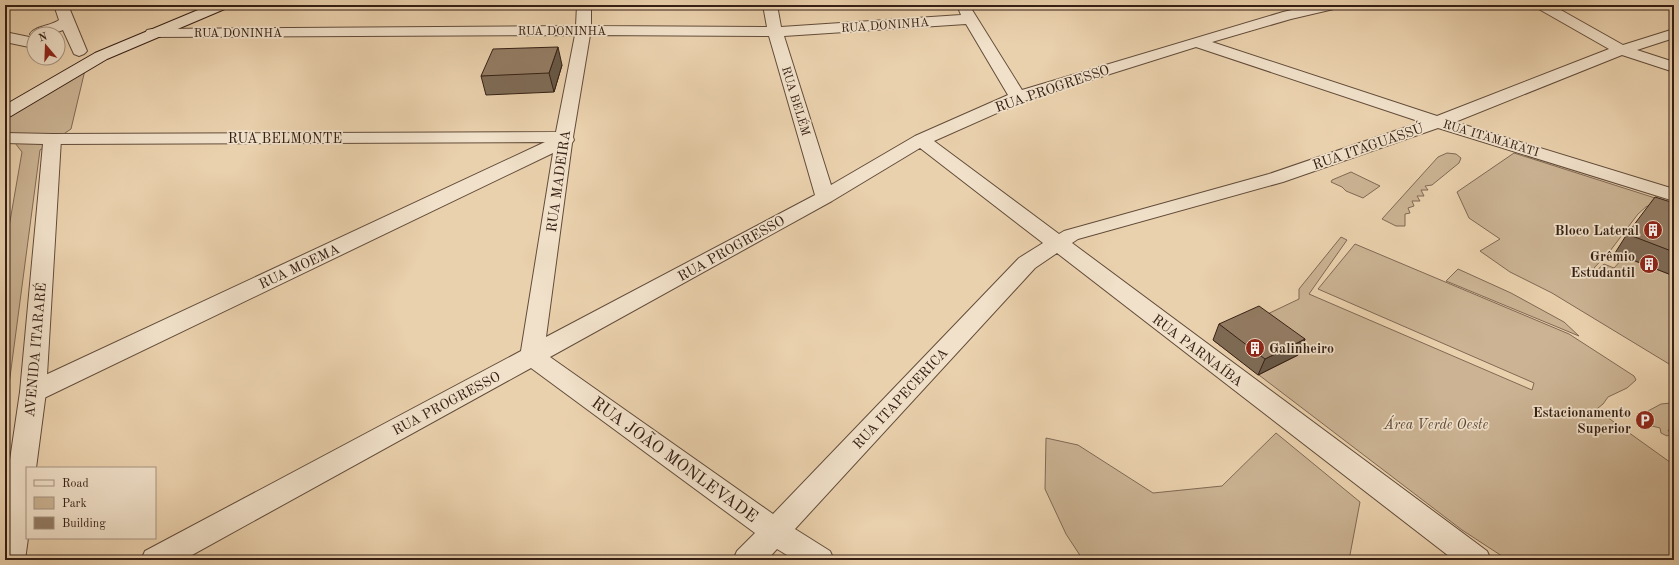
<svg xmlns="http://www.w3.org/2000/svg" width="1679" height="565" font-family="'Old Standard TT',serif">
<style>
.green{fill:#cbb393;stroke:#806954}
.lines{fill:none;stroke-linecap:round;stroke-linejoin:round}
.minor-casing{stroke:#624c3a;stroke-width:2}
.tertiary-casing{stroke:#624c3a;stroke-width:2}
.secondary-casing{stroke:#351f14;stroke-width:2}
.minor{fill:#f1e1ca;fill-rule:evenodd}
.tertiary{fill:#f1e1ca;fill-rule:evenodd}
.secondary{fill:#f1e1ca;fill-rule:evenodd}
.wall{fill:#7e6b56;stroke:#351f14}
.shaded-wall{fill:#675746;stroke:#351f14}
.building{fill:#937c64;stroke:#351f14}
.labels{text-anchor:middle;stroke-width:3.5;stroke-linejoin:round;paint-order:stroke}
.far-street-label{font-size:12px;fill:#351f14;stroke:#f1e1ca}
.street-label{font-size:14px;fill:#351f14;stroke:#f1e1ca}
.poi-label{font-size:14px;font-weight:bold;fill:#351f14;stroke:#f1e1ca;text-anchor:end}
.park-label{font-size:14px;font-style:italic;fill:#5a4434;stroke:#f1e1ca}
.near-street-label{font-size:17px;fill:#351f14;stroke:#f1e1ca}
</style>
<rect width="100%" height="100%" fill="#ead1ad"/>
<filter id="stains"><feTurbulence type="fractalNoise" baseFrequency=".005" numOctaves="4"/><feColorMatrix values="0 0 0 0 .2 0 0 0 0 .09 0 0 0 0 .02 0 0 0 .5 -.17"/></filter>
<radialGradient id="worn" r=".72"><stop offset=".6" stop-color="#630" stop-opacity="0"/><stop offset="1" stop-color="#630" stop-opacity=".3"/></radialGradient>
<path class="green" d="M85,70L71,129L40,150L5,415V250L22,152L5,130V120Z
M1447,153L1456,154L1461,158L1459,163L1432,185L1425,186L1428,190H1421L1424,196H1417L1420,201H1412L1414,206L1408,208L1410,213L1405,214V226H1396L1382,219L1438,157Z
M1514,153L1674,204V214L1647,206L1638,214L1610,251L1594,268L1597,270L1604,264L1614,268L1624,257L1674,276V367L1552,293L1510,272L1480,251L1500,239L1469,218L1457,192Z
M1351,172L1380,186L1363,198L1346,191L1342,187L1331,182L1332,180Z
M1341,237L1347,240L1309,294L1532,390L1534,383L1318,289L1355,244L1569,334L1634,376L1636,380L1627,388L1608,397L1603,404L1588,416L1607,417L1674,465V560H1508L1462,530L1213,340L1299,299V289Z
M1458,269L1511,293L1564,322L1579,336L1446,281Z
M1671,403L1674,405V431L1668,430L1671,434L1667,436L1661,433L1660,428L1652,426L1648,411L1661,404Z
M1276,433L1360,502L1349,560H1083L1066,534L1045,489L1046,438L1078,445L1153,493L1222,486Z"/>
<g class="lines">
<g class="minor-casing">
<path id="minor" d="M577,5H591V26L767,27L763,5H777L781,27L961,15L957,5H969L1022,90L1283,12L1314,5H1340L1338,8L1291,19L1212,42L1437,116L1609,49L1537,8L1535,5H1552L1623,45L1674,29V38L1637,50L1674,62V72L1622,55L1455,122L1674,189V201L1438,128L1283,182L1078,239L1072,243L1487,551L1491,560H1454L1057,253L1035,268L795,529L830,551L834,560H795L777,549L767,560H733L737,551L755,533L531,368L183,560H141L145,551L521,351L553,153L42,399L33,401L24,399L20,392L24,385L545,142L52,144L46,143L43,139L46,135L52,134L556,132L575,35L152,37L147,36L145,33L147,30L152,29L576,26ZM966,24L1008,95L915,136L831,185L784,36ZM590,35L769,36L815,195L546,337L572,143L574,140L573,137ZM1196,47L1421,122L1269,174L1064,231L1059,234L934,141L1024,101ZM920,148L1043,243L1019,258L773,514L550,357L832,201Z"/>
</g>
<g class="tertiary-casing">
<path id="tertiary" d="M54,5H68L87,51L84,54L79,56L74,54L63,30L52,34H34V38L30,34C35,26 51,26 59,20Z
M5,32L34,38V48L5,42Z
M5,133L52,134L58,135L61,139L46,392L36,468H27L28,538L25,560H5V494L20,392L43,144L5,143Z"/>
</g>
<g class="secondary-casing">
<path id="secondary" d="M210,5H229L227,8L107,59L11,116L5,117V105L95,53Z"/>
</g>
<use href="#minor" class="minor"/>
<use href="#tertiary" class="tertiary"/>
<use href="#secondary" class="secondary"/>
</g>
<path class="wall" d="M562,65L554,92L486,95L481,76Z
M1674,203V276L1615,253L1627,234Z
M1219,324L1305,339L1298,355L1258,375L1213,340Z"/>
<path class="shaded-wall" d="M558,47L562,65L554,92L549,73Z
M1305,339L1298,355L1258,375L1265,359Z"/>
<path class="building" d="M558,47L549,73L481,76L493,49Z
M1655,197L1674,203V252L1627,234Z
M1259,306L1305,339L1265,359L1219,324Z"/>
<defs>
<g id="building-disc" transform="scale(1)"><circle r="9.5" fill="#8f2418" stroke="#f1e1ca"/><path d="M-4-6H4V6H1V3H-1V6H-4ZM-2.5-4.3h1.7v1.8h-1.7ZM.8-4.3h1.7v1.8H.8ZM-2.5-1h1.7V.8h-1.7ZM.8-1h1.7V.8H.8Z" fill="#fff"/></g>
<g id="parking-disc" transform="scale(1)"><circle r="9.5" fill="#8f2418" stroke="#f1e1ca"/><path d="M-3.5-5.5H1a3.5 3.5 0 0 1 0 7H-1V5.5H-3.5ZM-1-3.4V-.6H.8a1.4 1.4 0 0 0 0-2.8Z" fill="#fff"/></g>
</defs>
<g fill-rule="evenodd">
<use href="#building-disc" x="1653" y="230"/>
<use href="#building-disc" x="1649" y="264"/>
<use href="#building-disc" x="1255" y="348"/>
<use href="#parking-disc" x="1645" y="420"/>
</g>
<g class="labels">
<g class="far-street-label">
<text transform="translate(885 25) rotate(-4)" y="4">RUA DONINHA</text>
<text x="562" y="35">RUA DONINHA</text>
<text x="238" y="37">RUA DONINHA</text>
<text transform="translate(796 101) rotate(73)" y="4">RUA BELÉM</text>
<text transform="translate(1491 138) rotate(17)" y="4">RUA ITAMARATI</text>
</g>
<g class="street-label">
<text transform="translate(1052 88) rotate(-19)" y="5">RUA PROGRESSO</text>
<text x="285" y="143">RUA BELMONTE</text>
<text transform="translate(1368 146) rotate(-19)" y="5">RUA ITAGUASSÚ</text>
<text transform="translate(558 181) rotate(-82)" y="5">RUA MADEIRA</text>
<text transform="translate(731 248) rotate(-29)" y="5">RUA PROGRESSO</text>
<text transform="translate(299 266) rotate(-25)" y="5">RUA MOEMA</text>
<text transform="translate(35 350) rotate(-85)" y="5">AVENIDA ITARARÉ</text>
<text transform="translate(1198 350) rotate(37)" y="5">RUA PARNAÍBA</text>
<text transform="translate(900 398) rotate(-47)" y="5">RUA ITAPECERICA</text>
<text transform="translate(446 403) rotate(-28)" y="5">RUA PROGRESSO</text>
</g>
<g class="poi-label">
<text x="1639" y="235">Bloco Lateral</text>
<text x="1635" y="261">Grêmio<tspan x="1635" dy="16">Estudantil</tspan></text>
<text x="1269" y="353" text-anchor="start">Galinheiro</text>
<text x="1631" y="417">Estacionamento<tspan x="1631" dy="16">Superior</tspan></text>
</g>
<g class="park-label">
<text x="1436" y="429">Área Verde Oeste</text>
</g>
<g class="near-street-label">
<text transform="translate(675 459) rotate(36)" y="6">RUA JOÃO MONLEVADE</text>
</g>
</g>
<rect width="1679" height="565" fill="none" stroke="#ead1ad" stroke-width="20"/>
<rect x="6" y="6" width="1667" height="553" fill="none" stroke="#351f14" stroke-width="2"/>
<rect x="10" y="10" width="1659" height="545" fill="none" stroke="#351f14"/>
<rect x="26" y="467" width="130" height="72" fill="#f1e1ca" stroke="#a69381"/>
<rect x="34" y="480" width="20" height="6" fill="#f1e1ca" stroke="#a69381"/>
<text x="62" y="487" font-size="12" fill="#351f14">Road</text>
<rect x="34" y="497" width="20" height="12" fill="#cbb393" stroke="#a69381"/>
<text x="62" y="507" font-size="12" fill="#351f14">Park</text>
<rect x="34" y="517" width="20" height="12" fill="#937c64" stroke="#a69381"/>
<text x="62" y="527" font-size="12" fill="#351f14">Building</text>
<g transform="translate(46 46) rotate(341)"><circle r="19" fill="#f1e1ca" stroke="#a69381"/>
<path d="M0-3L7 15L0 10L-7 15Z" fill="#8f2418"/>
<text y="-6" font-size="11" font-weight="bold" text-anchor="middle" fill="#351f14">N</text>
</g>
<rect width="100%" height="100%" filter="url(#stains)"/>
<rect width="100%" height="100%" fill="url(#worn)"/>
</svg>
